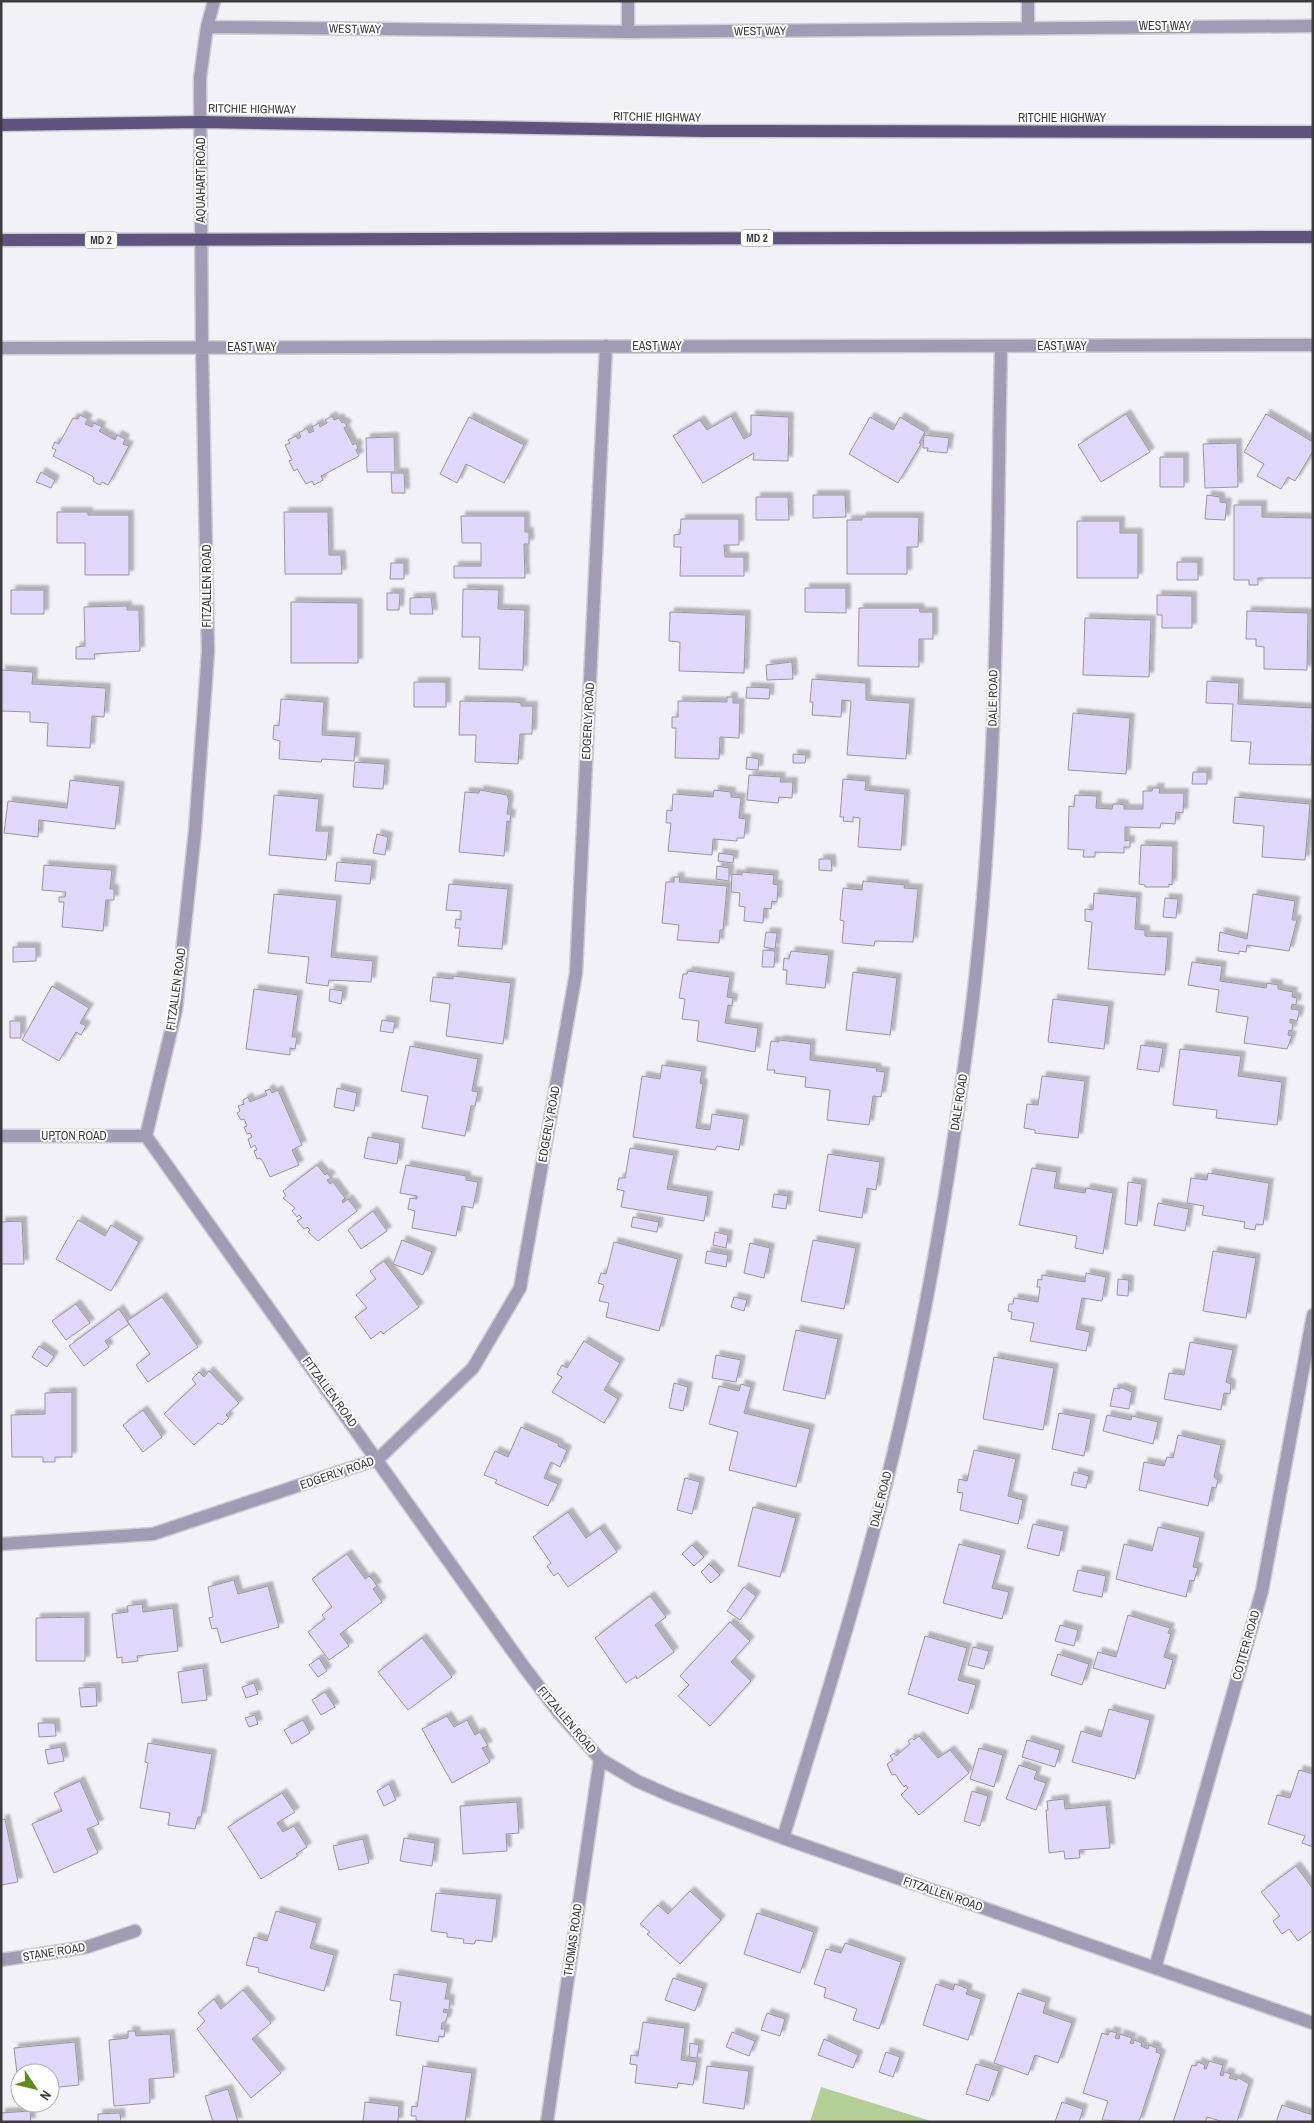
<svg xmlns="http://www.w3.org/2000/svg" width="1314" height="2123" font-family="'Archivo Narrow',sans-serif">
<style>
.forest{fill:#b3cf96}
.building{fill:#e1d7fb;stroke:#98969d;filter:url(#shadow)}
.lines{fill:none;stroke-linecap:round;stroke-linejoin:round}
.minor-casing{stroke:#ceccd3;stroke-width:15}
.major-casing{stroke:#ceccd3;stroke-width:15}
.minor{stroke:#a29bb4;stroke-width:12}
.major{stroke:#60537e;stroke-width:12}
.labels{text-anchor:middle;stroke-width:4;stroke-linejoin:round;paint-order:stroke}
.shield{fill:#fff;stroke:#767577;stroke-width:1}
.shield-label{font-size:11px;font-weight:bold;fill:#3b3a3d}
.street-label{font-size:12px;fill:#3b3a3d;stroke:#fff}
</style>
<defs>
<filter id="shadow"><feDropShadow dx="4.5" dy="-4.5" stdDeviation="1" flood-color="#0004"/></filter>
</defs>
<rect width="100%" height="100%" fill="#f3f1f8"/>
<path class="forest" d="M821,2087L934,2122H810Z"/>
<path class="building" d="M1126,414L1150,452L1101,482L1078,445Z
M1266,414L1313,442V451L1295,481L1288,477L1281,489L1257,476L1264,464L1244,452Z
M80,415L88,419L85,424L92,427L94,423L102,427L99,431L115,440L117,435L125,439L123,444L129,446L108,485L102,482L100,485L96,483L93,481L94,478L92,476L53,456L56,450L52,448L55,442L59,444L73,418L78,419Z
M751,415L789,417L788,461L753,460L754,453L703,483L673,436L700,420L707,430L731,416L744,439L751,435Z
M332,416L334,420L339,418L342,423L344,422L347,426L344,428L353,445L356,443L358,448L356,450L359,456L321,476L323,480L314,485L312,481L306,484L297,469L294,471L289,461L292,460L285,445L290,443L288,440L296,436L298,439L301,437L299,433L307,428L309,433L314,431L312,427L319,423L320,427L327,423L325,420Z
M469,417L524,445L504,483L466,464L457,483L440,474Z
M870,417L893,430L900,417L925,432L919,443L921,444L898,483L849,454Z
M924,435L949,438L947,453L927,451L928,448H923Z
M394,437L395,472H367L366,438Z
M1237,443L1238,487L1205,488L1203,444Z
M1160,457H1184V487H1160Z
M41,472L55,480L51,488L36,482Z
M391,473H404L405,493H392Z
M813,495H845L846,517L813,518Z
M1207,495L1220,497V502L1227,503L1225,520L1205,519Z
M756,497H788L789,520H756Z
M1234,505H1262V517L1313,518V578H1258V585H1249V580H1234Z
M57,512H88V515H129V575H85V543H57Z
M284,512H328L329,555H341L342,574H285Z
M461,516H525V532H529V544H524L525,578H454V566H481V543H462Z
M862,517H919L918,547H907V574H847V520H862Z
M681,519H739V545H724L725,557H744V576H680L681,547H674V535L680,534Z
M1077,521H1120V533H1138V578H1077Z
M1177,562H1198V580H1177Z
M391,563H404V579H390Z
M805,588H846V613L805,612Z
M463,589L499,590L498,609L525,610L523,670L479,669L480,637H462Z
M11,590H44V614H11Z
M387,593H400L399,610H387Z
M1157,595L1192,596V628H1162V615H1157Z
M431,597L433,614H410V598Z
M291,602L358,603V663H291Z
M127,606V610H139L140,651L94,654L95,659H76V647L85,646L84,607Z
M859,608H919L920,612H933V639H919V667L858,666Z
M1247,611L1308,613L1307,670L1264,669V647L1256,646V639H1246Z
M670,612L746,615L744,673L679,671L680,642L669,641Z
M1085,618L1151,620L1149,677L1083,675Z
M792,662L793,679L767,680L766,665Z
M1,670L33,672L32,684L106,688L104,717L92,716L90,748L47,746L48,723L30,722V712L1,711Z
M812,679L866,683V700L910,703L906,759L847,755L851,701L842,700L841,717L812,715L813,702H810Z
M1207,681L1239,683L1238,704L1313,708L1311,765L1249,764L1251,742L1231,741L1233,704L1206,703Z
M414,682H446V707H414Z
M747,687L770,688L769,699L746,698Z
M727,697H733V703H740L739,738L720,737L719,759L675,758L676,728H672V717H678V701L727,702Z
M281,699L324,702L322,735L356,737L354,761L322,759L321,762L279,759L280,741L273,739L274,725L279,726Z
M460,701L515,702L521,703V706H533L532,734H520L518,764L475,762L476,735H459Z
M1073,713L1130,718L1126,774L1068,770Z
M793,754L806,755L805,763H793Z
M747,757L759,759L758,770L746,769Z
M355,762L385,764L383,789L353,787Z
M1193,772H1207V784H1192Z
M749,775L781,777L780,782H793L792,798L779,797L778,803L747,800Z
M843,779L866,781L865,790L905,794L901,850L858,847L860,818L853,817V822L843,821L844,817H840Z
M70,780L120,786L115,829L39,820L38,837L4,833L8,801L67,808Z
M1153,788H1160L1159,793H1184L1183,813L1176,812L1175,824L1161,823L1160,828L1125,827V841L1130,840V847H1124V853L1095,852V857H1083L1084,850L1068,849L1069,806L1074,807L1075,795L1097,796L1096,808L1112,809L1113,804H1119L1124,805V809H1143V791H1152Z
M480,790L507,795L509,801L507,814H511L510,822L507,821L504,856L459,852L465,792L479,793Z
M714,790L731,792V797L741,798L739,818L746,819L744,838H737V841L713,839L712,855L668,851L671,823H666L667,810L672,811L673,794L713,797Z
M274,795L319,799L316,831H329L326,860L269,855Z
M1235,797L1310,804L1305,860L1262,857L1264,826L1233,823Z
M377,834L388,837L385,855L373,853Z
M1141,845L1173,846L1172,885L1169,884V887H1145V885L1139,884Z
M719,853L734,855L733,863L718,861Z
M819,859H831L832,871L819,870Z
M337,862L372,865L370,884L335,881Z
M44,865L112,870L110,889H114V900H106L103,931L62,927L64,902H59V897H65L66,892L42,890Z
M717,866L729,868V881L716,879Z
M742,872L774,875L773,884L778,885L777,902L772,901L771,909L764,908L763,923L744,921L745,907L739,906L740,893L731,892L732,874L742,875Z
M674,877H680L679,882L727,886L723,930H720L719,943L677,940L679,925L662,923L666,882H674Z
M863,881L905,885L904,888L918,889L913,942L875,941L874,946L842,943L844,921L840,920L843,888L862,890Z
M449,884L508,889L502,949L458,946L460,928H455L456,919L461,920V911L446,910Z
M1094,893L1137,897L1135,929L1145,930V936L1168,937L1165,975L1088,969L1092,922L1085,921V909L1093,910Z
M274,894L337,900L331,957L373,961L371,982L329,980L328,986L306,983L309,957L268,953Z
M1253,894L1295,901L1292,920H1297L1289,951L1247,945L1246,952L1239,951V954L1218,951L1220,932L1247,939Z
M1165,898L1178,899L1176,918L1163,917Z
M766,932L777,933L775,949L764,947Z
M13,947H36V961L13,962Z
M763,950L775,951L774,967H762Z
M791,951L829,955L825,988L786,984L787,970H783L784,958L789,959Z
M1192,962L1222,966L1220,981L1266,988L1267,983L1278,985V989L1293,992L1292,997L1297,998L1296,1005L1292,1004L1291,1009L1299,1010V1014L1297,1021L1290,1019V1023H1293L1292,1031L1289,1030L1288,1035L1292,1036L1287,1049L1244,1043L1248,1017L1216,1012L1219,990L1188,985Z
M688,971L730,977L727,997L733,998L732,1006L728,1005L725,1023L758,1028L755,1052L697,1041L699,1021L682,1019L685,999L679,998L683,974H687Z
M853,972L897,978L890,1035L846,1030Z
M453,976L511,983L503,1044L446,1036L450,1004L430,1001L433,977L453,979Z
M52,986L89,1008L80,1023L86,1026L81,1035L76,1032L59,1061L22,1040Z
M254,989L298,995L292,1037H297L295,1049L290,1048V1055L246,1049Z
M330,989L343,991L341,1004L329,1001Z
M1053,999L1109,1006L1104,1049L1048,1042Z
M382,1020L395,1022L393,1033L380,1031Z
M10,1021H21V1038H10Z
M779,1040L811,1044L810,1060L877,1068L876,1071L885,1072L881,1097L873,1096L869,1125L827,1120L830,1090L805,1087L806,1077L774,1073L775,1070H767L771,1041L779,1042Z
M1141,1045L1163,1048L1159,1072L1137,1069Z
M410,1046L478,1059L472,1091L478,1092L475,1106H471L465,1136L422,1128L428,1096L401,1091Z
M1180,1049L1241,1056L1238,1076L1282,1082L1277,1125L1216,1118L1217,1110L1173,1105Z
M662,1065L702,1071L700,1083L703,1084L696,1128L710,1130L712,1114L744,1119L739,1150L717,1146L715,1150L633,1137L642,1076L660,1079Z
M1042,1076L1085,1081L1078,1138L1035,1133V1130L1024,1128L1027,1104L1038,1105Z
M337,1088L357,1093L354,1111L334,1107Z
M270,1089L272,1093L278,1090L302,1145L292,1150L299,1165L270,1177L263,1162L260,1158L257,1159L254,1151L257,1150L255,1145L251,1148L248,1139L252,1137L250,1133L247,1134L244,1127L247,1126L244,1119L241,1120L237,1113L240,1111L238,1106L244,1104L243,1100L248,1097L250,1102L267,1095L265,1091Z
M368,1137L400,1143L397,1164L364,1158Z
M630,1148L674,1155L667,1189L708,1196L704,1221L621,1207L624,1191L617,1189L619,1178H625Z
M828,1154L880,1162L876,1190L867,1188L862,1218L819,1211Z
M317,1165L325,1175L327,1173L331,1178L327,1180L330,1184L333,1182L345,1198L342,1201L343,1203L348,1199L357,1211L318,1241L308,1232L310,1230L307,1227L304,1229L297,1221L302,1218L299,1215L297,1217L292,1211L295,1208L283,1198L286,1196L283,1191Z
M406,1165L466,1176V1180L478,1182L473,1208L462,1206L456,1236L412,1228L415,1211L408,1209L410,1198L417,1199V1196L400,1193Z
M1032,1168L1057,1172L1054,1188L1085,1193L1086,1188L1113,1193L1103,1254L1075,1248L1077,1236L1019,1225Z
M1208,1173L1269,1183L1263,1225L1256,1224L1255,1230L1244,1228L1245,1222L1202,1215L1204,1206L1187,1203L1191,1178L1207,1180Z
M1128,1182L1142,1184L1137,1226L1125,1224Z
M774,1194L788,1196L786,1209L772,1207Z
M1158,1203L1189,1209L1185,1231L1154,1225Z
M373,1211L387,1231L361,1249L348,1230Z
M633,1217L659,1222L657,1232L631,1227Z
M78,1220L105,1236L111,1225L139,1242L111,1291L56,1259Z
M22,1221L24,1264H1V1222Z
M715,1232L728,1235L726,1248L713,1245Z
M402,1240L432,1252L423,1275L393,1264Z
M813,1240L856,1248L844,1309L801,1301Z
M614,1242L678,1259L659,1331L606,1317L609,1303L599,1301L604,1285L598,1283L601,1273L606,1274Z
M750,1243L770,1248L764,1278L744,1273Z
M707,1251L728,1255L726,1267L705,1263Z
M1213,1251L1256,1258L1246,1318L1203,1311Z
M384,1261L419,1307L383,1334L381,1331L371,1339L355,1317L367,1308L356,1295L376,1279L370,1271Z
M1086,1273L1106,1277L1102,1301L1082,1298L1076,1329L1090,1332L1086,1351L1030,1341L1034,1323L1011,1319L1012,1312L1008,1311L1009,1304H1013L1014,1298L1038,1302L1040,1287H1037L1038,1279L1042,1280V1275L1085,1282Z
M1118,1279L1129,1280L1128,1296L1117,1295Z
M162,1297L198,1347L148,1382L136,1365L150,1354L127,1321Z
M734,1297L747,1300L744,1311L731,1307Z
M76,1304L90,1323L66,1340L52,1321Z
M119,1309L129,1324L105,1341L109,1347L84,1366L69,1346Z
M796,1330L838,1339L825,1399L783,1390Z
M584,1341L620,1363L604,1390L618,1399L604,1423L552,1392L562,1377L557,1374L562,1365L567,1368Z
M1190,1342L1233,1350L1226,1382L1231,1384L1230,1394L1224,1393L1221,1410L1164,1399L1169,1373L1184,1375Z
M39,1346L54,1356L47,1367L32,1357Z
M716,1355L741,1360L736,1382L712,1378Z
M994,1357L1054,1368L1043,1430L983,1419Z
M209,1371L239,1403L226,1415L229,1418L222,1425L218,1423L194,1445L164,1414L196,1384L192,1379L199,1372L204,1377Z
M674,1383L688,1387L683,1411L669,1408Z
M741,1384L751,1387L744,1413L810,1429L796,1487L729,1470L738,1432L709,1424L719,1386L739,1391Z
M1120,1387L1132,1392L1129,1409L1110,1406L1114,1388L1120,1389Z
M72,1392V1457H55V1462H43V1457H12L11,1415L45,1414V1393Z
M143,1410L162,1437L143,1452L123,1425Z
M1059,1413L1091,1419L1084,1456L1052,1449Z
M1107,1415L1131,1420L1132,1416L1158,1422L1153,1444L1103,1431Z
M521,1427L559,1444L558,1446L567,1450L560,1467L551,1462L544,1478L558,1484L548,1506L495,1483L497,1480L484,1475L495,1451L508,1457Z
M1178,1435L1221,1445L1214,1477L1218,1480L1216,1488L1212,1487L1208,1506L1139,1490L1144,1462L1164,1466L1167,1457L1173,1458Z
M974,1450L1016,1459L1008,1496L1023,1500L1018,1524L960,1510L963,1493L957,1492L959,1479L967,1481Z
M1074,1472L1089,1476L1086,1488L1071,1485Z
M685,1478L700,1482L692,1514L677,1510Z
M753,1507L796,1518L780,1577L738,1566Z
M568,1512L586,1538L600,1528L617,1552L568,1587L558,1573L554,1576L547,1566L551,1563L533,1537Z
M1033,1524L1064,1531L1059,1556L1027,1548Z
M1158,1527L1200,1537L1193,1567L1198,1568L1194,1581L1190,1580L1186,1597L1116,1579L1124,1544L1152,1551Z
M959,1544L1001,1555L992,1588L1009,1592L1002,1619L943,1603Z
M692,1545L704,1557L694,1566L682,1554Z
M347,1554L365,1579L369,1576L372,1579L377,1586L373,1589L382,1602L340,1634L349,1646L329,1660L308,1632L325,1619L322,1615L332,1607L312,1579Z
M709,1564L720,1575L711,1583L701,1572Z
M1078,1570L1106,1576L1102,1597L1073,1591Z
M234,1580L238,1594L268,1586L279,1627L221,1643L217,1628L212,1629L209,1618L213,1617L208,1587Z
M744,1587L756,1596L740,1620L727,1611Z
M650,1596L666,1617L655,1625L674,1652L637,1679L636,1676L626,1683L595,1638Z
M142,1604L143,1612L173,1608L178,1651L137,1656L138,1661L122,1663V1657L117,1658L112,1614L128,1612L127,1606Z
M1128,1615L1170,1628L1168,1633L1171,1634L1164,1657L1173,1660L1165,1689L1093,1668L1098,1652L1116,1657Z
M85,1617V1661H36V1618Z
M730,1622L750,1641L731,1662L751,1681L710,1726L678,1696L689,1685L680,1676Z
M1060,1625L1078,1630L1074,1646L1055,1641Z
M925,1636L967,1648L958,1680L976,1685L968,1714L908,1694Z
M422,1638L452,1677L408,1710L378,1672Z
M973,1647L989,1651L984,1669L968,1665Z
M1058,1654L1089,1664L1082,1685L1051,1675Z
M319,1658L327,1671L318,1677L309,1665Z
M203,1668L207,1700L182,1703L178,1672Z
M254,1683L258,1694L246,1698L242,1687Z
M96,1687L97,1706L81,1707L79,1688Z
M325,1692L335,1707L321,1715L312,1700Z
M1109,1709L1150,1720L1135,1779L1072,1762L1081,1731L1101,1737Z
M255,1715L258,1724L249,1727L245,1718Z
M447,1716L454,1727L467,1720L475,1735L480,1732L488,1746L482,1748L490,1762L452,1783L422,1729Z
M303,1720L310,1733L292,1744L284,1730Z
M38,1723H55L56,1736L39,1737Z
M919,1736L938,1758L950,1750L969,1773L919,1815L901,1795L908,1788L906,1785L904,1787L895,1774L892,1775L887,1764L893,1760L890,1756L894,1753L896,1756L910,1744L908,1741L912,1738L914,1740Z
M1027,1740L1060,1750L1055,1767L1022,1757Z
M148,1743L212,1754L201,1817H198L195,1829L168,1825L170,1813L140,1808L148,1763L145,1762Z
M61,1747L64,1761L48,1764L45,1750Z
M979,1748L1003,1755L994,1787L970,1779Z
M1019,1765L1037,1771L1034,1779L1046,1783L1036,1810L1006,1799Z
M1299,1770L1313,1774V1847L1302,1843L1305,1836L1268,1824L1277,1795L1290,1798Z
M80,1781L99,1824L87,1829L98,1853L54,1873L32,1824L62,1811L54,1793Z
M389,1784L396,1800L384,1806L377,1791Z
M972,1791L988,1796L980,1826L964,1821Z
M282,1793L295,1812L277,1823L283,1832L294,1826L307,1847L296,1854L298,1856L261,1879L228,1827Z
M1064,1799L1065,1809L1106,1805L1110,1848L1079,1850L1080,1858L1065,1859L1064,1851L1049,1853L1046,1810H1048L1047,1801Z
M517,1802L519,1833L506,1834L507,1851L463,1854L460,1806Z
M5,1819L18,1882L1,1885V1820Z
M404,1838L435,1843L432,1866L400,1861Z
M363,1839L369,1863L339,1870L333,1846Z
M1296,1866L1313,1889V1930L1298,1941L1289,1929L1282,1934L1273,1921L1280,1916L1261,1892Z
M690,1891L721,1920L680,1964L647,1934L650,1932L640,1924L658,1905L668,1914Z
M436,1893L497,1899L492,1942L476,1940L474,1944L463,1943L464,1939L447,1937V1933L431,1931Z
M276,1911L317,1923L310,1948L334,1955L324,1991L258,1972L259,1968L246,1965L254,1937L267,1941Z
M757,1913L814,1932L800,1973L744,1954Z
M845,1943L901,1962L879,2029L853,2020L857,2009L824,1997L826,1988L814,1984L826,1949L841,1953Z
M394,1974L448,1983L445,1999H450L449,2010L444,2009L443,2012L448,2013L446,2021L442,2023L441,2029H445L444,2037L439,2036L438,2042L396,2035L401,2002L390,2000Z
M673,1978L703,1988L695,2011L665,2000Z
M936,1984L953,1990L955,1984L961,1986L968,1989L966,1994L981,1999L968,2040L923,2025Z
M243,1990L271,2023L252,2039L281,2073L251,2098L197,2029L205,2021L198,2013L214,1999L221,2009Z
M1018,1993L1046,2002L1043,2013L1072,2023L1058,2063L1035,2055L1028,2075L994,2063Z
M767,2013L785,2019L780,2036L761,2030Z
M643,2022L685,2028L681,2060L697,2062L693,2085L678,2083L677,2088L635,2083L637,2065L630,2064L631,2055L638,2056Z
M128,2031H135L136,2036L170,2034L174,2077L149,2079L150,2103L114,2106L109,2040L128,2038Z
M1110,2031L1117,2033L1115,2038L1119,2039L1120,2034L1132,2038L1130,2043L1133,2044L1134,2040L1142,2043L1141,2046L1148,2049L1149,2045L1157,2048L1156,2052L1161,2054L1139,2122L1102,2120L1108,2101L1083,2093L1102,2033L1108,2035Z
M732,2032L755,2041L749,2056L726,2047Z
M824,2039L858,2055L853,2068L818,2055Z
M75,2042L79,2085L50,2088V2073H20L19,2091L14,2048Z
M690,2043L699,2045L697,2058L689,2057Z
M886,2052L900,2057L893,2077L879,2072Z
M1209,2061L1223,2065L1220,2075L1223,2076L1224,2072L1231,2074L1229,2078L1237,2080V2077L1249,2084L1237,2122H1224L1207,2117L1205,2122H1173L1192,2065L1196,2066L1198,2062L1205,2065L1204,2069H1206Z
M976,2064L999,2071L989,2101L966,2094Z
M423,2066L472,2073L465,2122H425L416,2120V2116H411L412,2106L417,2107Z
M707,2066L749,2071L744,2109L703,2103Z
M228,2089L238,2122H213L205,2096Z
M365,2102L399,2106L398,2122H363Z
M1062,2102L1083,2109L1079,2122H1055Z
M1282,2105L1313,2115V2122H1276Z
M30,2111L31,2122H1V2113Z
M120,2113L121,2122H98V2114Z"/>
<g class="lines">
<g class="minor-casing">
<path id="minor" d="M214,1L207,27L200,78L202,347L208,652L195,831L176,1010L146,1136L524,1667L559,1713L600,1759L637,1781L671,1796L783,1838L1313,2023
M1028,1V27
M207,27L628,32L1313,26
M628,32V1
M1,348L1313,345
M1,1136H146
M1,1544L153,1534L378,1459L473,1368L520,1288L576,973L606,346
M783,1838C829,1690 875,1542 908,1390C932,1281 950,1171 965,1060C999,824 996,584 1001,346
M1,1960L87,1947L135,1931
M1155,1968L1262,1591L1313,1315
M547,2122L600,1759"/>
</g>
<g class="major-casing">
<path id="major" d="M1,125L201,122L703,131L1313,132
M1,240L1313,237"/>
</g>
<use href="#minor" class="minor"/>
<use href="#major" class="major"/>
</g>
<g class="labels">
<g class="shield">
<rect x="741" y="229.5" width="32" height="17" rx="4"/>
<rect x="85" y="231.5" width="32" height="17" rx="4"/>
</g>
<g class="shield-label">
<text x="757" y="242">MD 2</text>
<text x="101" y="244">MD 2</text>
</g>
<g class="street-label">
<text x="1165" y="30">WEST WAY</text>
<text transform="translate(355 29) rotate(1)" y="4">WEST WAY</text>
<text transform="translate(760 31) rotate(-1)" y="4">WEST WAY</text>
<text transform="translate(252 109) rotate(1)" y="4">RITCHIE HIGHWAY</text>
<text transform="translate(657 117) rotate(1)" y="4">RITCHIE HIGHWAY</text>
<text x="1062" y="122">RITCHIE HIGHWAY</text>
<text transform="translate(201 180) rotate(-90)" y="4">AQUAHART ROAD</text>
<text x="657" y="350">EAST WAY</text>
<text x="1062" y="350">EAST WAY</text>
<text x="252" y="351">EAST WAY</text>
<text transform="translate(207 586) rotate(-90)" y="4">FITZALLEN ROAD</text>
<text transform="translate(993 698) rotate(-89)" y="4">DALE ROAD</text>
<text transform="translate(588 721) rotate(-87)" y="4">EDGERLY ROAD</text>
<text transform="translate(176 989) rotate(-82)" y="4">FITZALLEN ROAD</text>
<text transform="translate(959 1102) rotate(-81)" y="4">DALE ROAD</text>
<text transform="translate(549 1124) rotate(-80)" y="4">EDGERLY ROAD</text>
<text x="74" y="1140">UPTON ROAD</text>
<text transform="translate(330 1392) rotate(54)" y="4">FITZALLEN ROAD</text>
<text transform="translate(337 1473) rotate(-19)" y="4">EDGERLY ROAD</text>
<text transform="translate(881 1499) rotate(-76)" y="4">DALE ROAD</text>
<text transform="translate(1246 1645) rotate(-74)" y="4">COTTER ROAD</text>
<text transform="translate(567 1720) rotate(50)" y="4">FITZALLEN ROAD</text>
<text transform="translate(943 1894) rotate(19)" y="4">FITZALLEN ROAD</text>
<text transform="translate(573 1940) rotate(-82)" y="4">THOMAS ROAD</text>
<text transform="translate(54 1952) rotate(-9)" y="4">STANE ROAD</text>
</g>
</g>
<rect width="1314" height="2123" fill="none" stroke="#3b3a3d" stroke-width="5"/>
<g transform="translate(35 2088) rotate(125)"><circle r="24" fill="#ffffff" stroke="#b1b0b1"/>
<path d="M0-4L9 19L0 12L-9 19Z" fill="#5e8a1a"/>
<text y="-8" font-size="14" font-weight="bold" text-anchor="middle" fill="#3b3a3d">N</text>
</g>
</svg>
